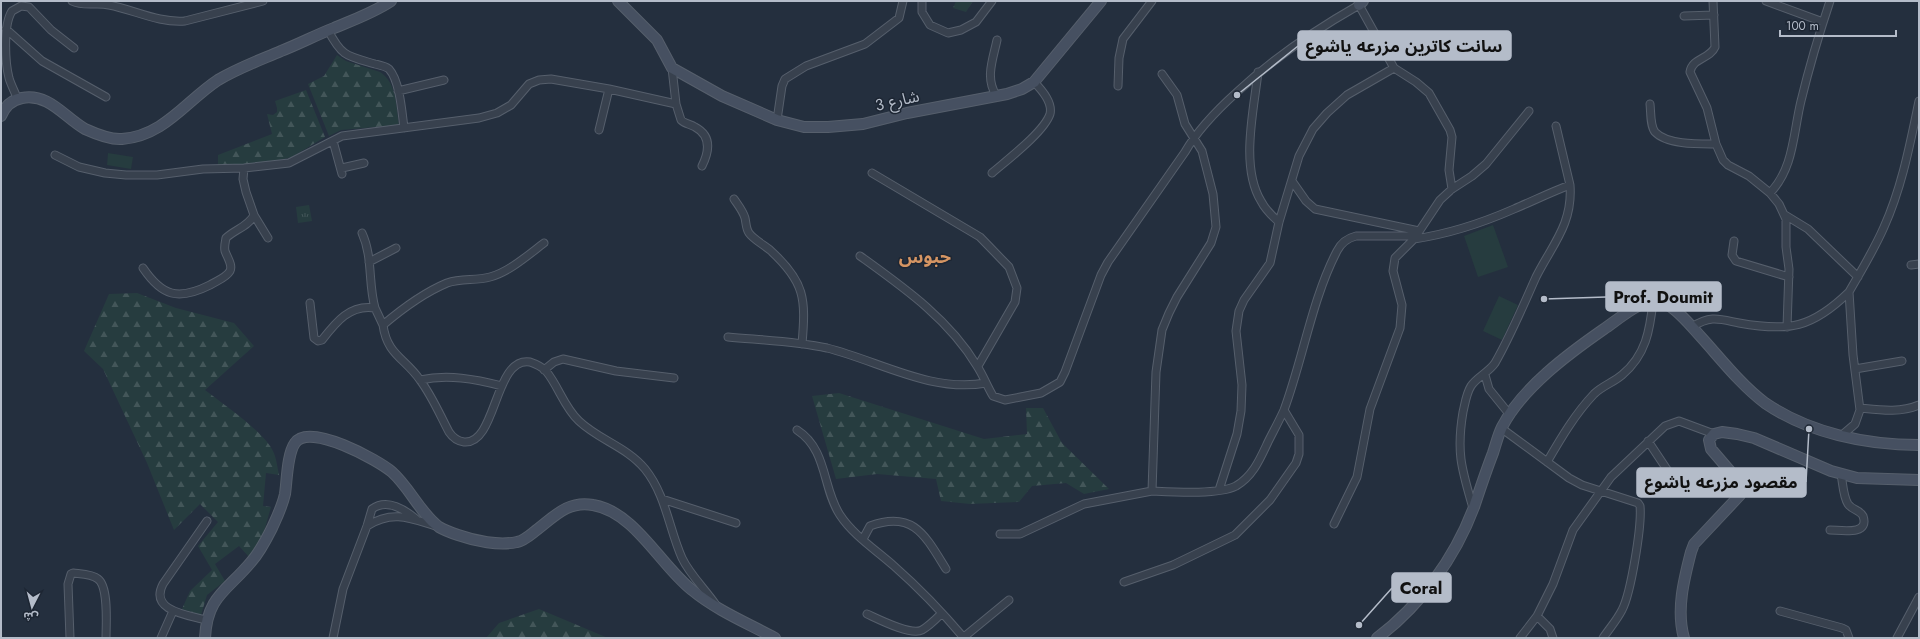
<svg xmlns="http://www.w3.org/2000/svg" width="1920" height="639" font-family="Jost,'Noto Sans Arabic',sans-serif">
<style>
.grass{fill:url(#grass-tufts)}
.forest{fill:url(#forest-firs)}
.pitch{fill:#263c3f}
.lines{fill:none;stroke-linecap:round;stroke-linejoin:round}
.street-casing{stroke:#565f6c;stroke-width:9}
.secondary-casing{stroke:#565f6c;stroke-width:12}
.street{stroke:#38414e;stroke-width:7}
.secondary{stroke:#465061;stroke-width:10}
.labels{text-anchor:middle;stroke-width:3;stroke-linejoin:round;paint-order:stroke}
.street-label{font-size:16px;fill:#b4bcc9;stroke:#1d2633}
.quarter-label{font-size:18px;font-weight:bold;fill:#d59563;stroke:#1d2633}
.leader{fill:none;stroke:#b4bcc9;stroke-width:1.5}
.callout-dot{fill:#b4bcc9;stroke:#1d2633;stroke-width:1.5}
.callout{fill:#b4bcc9;stroke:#b4bcc9;stroke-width:1.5}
.callout-label{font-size:17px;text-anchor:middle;font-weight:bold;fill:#111}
</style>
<defs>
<pattern id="grass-tufts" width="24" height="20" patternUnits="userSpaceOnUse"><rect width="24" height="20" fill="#263c3f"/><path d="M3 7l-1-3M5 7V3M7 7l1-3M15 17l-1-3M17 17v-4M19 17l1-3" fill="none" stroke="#435659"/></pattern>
<pattern id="forest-firs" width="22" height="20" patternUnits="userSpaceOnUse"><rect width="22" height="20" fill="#263c3f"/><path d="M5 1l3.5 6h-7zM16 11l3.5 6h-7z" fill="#435659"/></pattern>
</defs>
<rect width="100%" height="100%" fill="#242f3e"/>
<path class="grass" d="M309,205L312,221L298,223L296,207Z"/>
<path class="forest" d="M956,1H973L966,12L953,8Z
M337,55L346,61L380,72C397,83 396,106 399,125L341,130L329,136L308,84L324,76Z
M306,90L325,137L292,157L250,167L218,166V155L272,134L267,114L273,115L277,112V108L275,101Z
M137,293L176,308L234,323L254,346L205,390C223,404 258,428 270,446C276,454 277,465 279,475L266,473L263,506L271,507L263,535L250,558L239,546L215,564L225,581L207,595L201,615L182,609L190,591L212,570L198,546L218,522L200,504L174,530L147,463L103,369L84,351L109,294Z
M839,393L984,439L1027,434L1026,408H1043L1062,443L1109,489L1084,494L1066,483L1032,486L1019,502L970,504L941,501L936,479L877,474L836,479L812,396Z
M539,609L608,638H486L499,623Z"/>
<path class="pitch" d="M108,153L133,157L131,169L107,165Z
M1493,225L1508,267L1478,277L1464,236Z
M1499,296L1518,305L1502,340L1483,331Z"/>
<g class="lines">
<g class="street-casing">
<path id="street" d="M72,1C84,7 96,2 109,5C135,10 158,23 185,21L263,1
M922,1V12L930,25L948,33L961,30L976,22L992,1
M1713,1L1715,47C1710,59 1692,58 1690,72L1707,108L1716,144L1723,160L1728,165L1749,176L1770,193L1779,204L1786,219V247L1789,269L1787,327
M1766,1L1823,22
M1684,16L1714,15
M6,29L42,61L106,97
M328,30C342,57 347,56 375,64C379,65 385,66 389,69C400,81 402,113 404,128
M1258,72C1254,110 1240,166 1261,201C1265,209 1272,216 1279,222
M1162,74L1177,95L1185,124L1202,151L1213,194L1216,227L1211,243L1177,297L1169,313L1162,330L1156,372L1152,491C1173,492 1218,495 1236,486C1253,476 1260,459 1268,442C1273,432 1279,421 1284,410C1303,359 1312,299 1337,251C1341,243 1348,238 1356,236H1416
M1118,86L1119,58L1123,39L1152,1
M398,91L444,80
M996,95C985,78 993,59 997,40
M17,98C15,92 11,85 9,78C5,62 3,25 12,11L21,6L29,7L51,30L74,48
M676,104L681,120C685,124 690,124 695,127C712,136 709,152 702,166
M1650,104C1651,112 1650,126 1655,132C1667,145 1700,144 1716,144
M777,120L782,86L785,79L806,66L865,44L899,18L903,1
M1556,126L1570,185
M599,130L609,89
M333,141L342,174
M55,155L79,167L105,173L126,175H157L203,169L244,168L289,163L342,136L479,118L497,113L511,105L529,84L539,80L551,79L609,89L676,104L672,68
M342,168L364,163
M872,173L980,237L1009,267L1017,288L1015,302L978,366
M992,173C1007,160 1044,132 1050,114C1053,102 1041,89 1034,82
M1292,181L1306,201L1315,209L1419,231
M1770,193C1794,168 1793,134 1801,101C1809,68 1819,34 1830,1
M734,199C738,205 743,211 745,218C746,222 746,229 749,233C753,239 764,245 770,250C805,282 806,298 802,344
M254,215L268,238
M1785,215L1808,229L1858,277
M362,233C373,257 368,283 375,308
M1414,239C1449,234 1482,223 1514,209C1533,201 1551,192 1570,185C1573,224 1552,245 1536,277C1523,306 1511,335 1495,363C1489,372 1477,377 1471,386C1466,394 1465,404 1463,412C1456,453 1462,470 1473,508
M1734,241L1732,255L1736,261L1789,277
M544,243C528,255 509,272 490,277C475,281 462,278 447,283C423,293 403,308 383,325C387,355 405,358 420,380C432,396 440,415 449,432C453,438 457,441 464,442C497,445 494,356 530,362C536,364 541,366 546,371C559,387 564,407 579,421C599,440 627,447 645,469C666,495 669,529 682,558C690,575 706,590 716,605
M860,256C903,287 949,319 977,366C983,375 987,386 993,396L1005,400L1041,393L1060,382L1065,372L1101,275L1108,262L1185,152C1198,129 1217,110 1237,92C1275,57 1315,30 1359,5L1394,68L1416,82L1429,93L1450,130L1452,137L1449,170L1452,189
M369,262L396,248
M1911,265L1919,264
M143,268C162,296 178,301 210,285C216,281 226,278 230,271C233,265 227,257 225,251C224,247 225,243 226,238C234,230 249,226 254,215L246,192L243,179L244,168
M1849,292C1861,271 1874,250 1884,227C1902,187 1910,144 1919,101
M310,303L314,338L318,341L322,340C336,322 350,304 375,308L383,325
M1692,327C1711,315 1719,319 1739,323C1789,332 1812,328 1849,292L1853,355L1860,410L1855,424L1841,436
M728,337C761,340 795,341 827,348C879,361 931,393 986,383
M1855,369L1902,361
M544,370L554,362L563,359L616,371L674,378
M1485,375L1489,389L1510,415
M420,380C448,374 475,379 502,386
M1860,408C1880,410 1900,413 1919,405
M1501,428L1569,478L1582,485L1638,503L1640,506C1642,525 1631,593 1622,610C1617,620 1609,629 1603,638
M797,430C828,450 822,488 840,515C853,535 876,550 894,566C919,588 943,613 964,638
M1648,441L1672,477
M1547,462C1561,438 1575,414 1594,394C1602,386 1614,382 1622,375C1646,355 1650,330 1653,301
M1219,490L1237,434L1241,411L1242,385L1236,331L1239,311L1244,300L1270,263L1279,222L1299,156L1313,129L1327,113L1347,95L1394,68
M662,499L736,523
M1334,524L1357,477L1370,409L1400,328L1402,305L1393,271L1395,258L1414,239L1440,200L1452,189L1472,176L1486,164L1529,111
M367,526C392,510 410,518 436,526
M1830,530C1840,530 1870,536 1863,516C1860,510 1852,510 1848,504C1843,496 1843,484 1841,474
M1000,534H1020L1084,504L1152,491
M863,539L870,526C913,510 925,535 946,569
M1124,582L1173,565L1235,535L1270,500L1296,463L1299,454V435L1284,410
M1780,611L1842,628L1846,630L1849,638
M867,614C878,619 911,636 922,630C929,626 936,619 941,614
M1537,616L1550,629L1553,638
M206,620C188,615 149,611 163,584L207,521
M964,637L1009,600
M70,638L68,584L71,574L73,573C80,574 92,574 98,579C109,587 106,625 106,638
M161,638L173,611
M333,638L343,589L367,526L372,509C387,498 404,509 416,519
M1520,638L1537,616L1553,584L1573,530L1611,477L1665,426L1679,421L1714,434
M1897,638L1919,597"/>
</g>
<g class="secondary-casing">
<path id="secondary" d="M618,1L657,40L672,68L722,96L777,120L804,127H828L863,124L907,113L1007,94L1022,89L1034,82L1101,1
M1359,5L1363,1
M1,116C5,106 11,100 22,98C49,93 64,117 85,129C96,134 110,140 122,139C164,136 186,101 218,80C238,68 260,60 281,51C299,44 316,35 334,28C353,20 373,13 391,1
M205,638C207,596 227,591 251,562C260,552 266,540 272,528C277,517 282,507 285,494C287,481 287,454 295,443C309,422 378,460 392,472C410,488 420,513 439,527C444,530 452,533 458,535C475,541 499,546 517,542C523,541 529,536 534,532C553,518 567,500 593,505C635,512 660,565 692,590C716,610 747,623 775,638
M1377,638C1420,606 1455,558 1474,507C1480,489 1486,471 1493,453C1496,444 1498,435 1502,427C1522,388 1568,354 1604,329C1616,321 1638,302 1653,301C1659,301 1664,302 1668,305C1680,312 1691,326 1701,337C1721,359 1741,385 1765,403C1809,433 1866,445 1919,445
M1684,638C1676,610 1684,579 1691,552L1694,544L1740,495L1743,488L1741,484L1711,449L1709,440L1714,434L1722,432L1737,434L1754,438L1831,471L1857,478L1919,480"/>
</g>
<use href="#street" class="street"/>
<use href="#secondary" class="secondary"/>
</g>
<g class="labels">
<g class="street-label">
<text transform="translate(897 100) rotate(-13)" y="6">شارع 3</text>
</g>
<g class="quarter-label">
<text x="925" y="263">حبوس</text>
</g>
</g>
<path class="leader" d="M1237 95L1298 46M1544 299L1606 297M1809 429L1806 482M1359 625L1392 588"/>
<g class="callout-dot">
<circle cx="1237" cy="95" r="4"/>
<circle cx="1544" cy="299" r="4"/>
<circle cx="1809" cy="429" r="4"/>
<circle cx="1359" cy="625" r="4"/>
</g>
<g class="callout">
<rect x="1298" y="31" width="213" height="29" rx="4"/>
<rect x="1606" y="282" width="115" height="29" rx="4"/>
<rect x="1637" y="468" width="169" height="29" rx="4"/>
<rect x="1392" y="573" width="59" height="29" rx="4"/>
</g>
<g class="callout-label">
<text x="1404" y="52">سانت كاترين مزرعه ياشوع</text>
<text x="1663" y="303">Prof. Doumit</text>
<text x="1721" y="488">مقصود مزرعه ياشوع</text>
<text x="1421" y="594">Coral</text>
</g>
<rect width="1920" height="639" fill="none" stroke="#b4bcc9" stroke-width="4"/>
<g transform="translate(32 607) rotate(186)" stroke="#1d2633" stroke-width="3" paint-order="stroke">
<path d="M0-3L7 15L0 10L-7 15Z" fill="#b4bcc9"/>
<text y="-6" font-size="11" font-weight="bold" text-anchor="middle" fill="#b4bcc9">ش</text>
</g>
<path d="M1780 30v6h116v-6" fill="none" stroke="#b4bcc9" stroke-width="2"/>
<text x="1786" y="30" font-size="12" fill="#b4bcc9" stroke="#1d2633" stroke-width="3" paint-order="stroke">100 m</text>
</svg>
